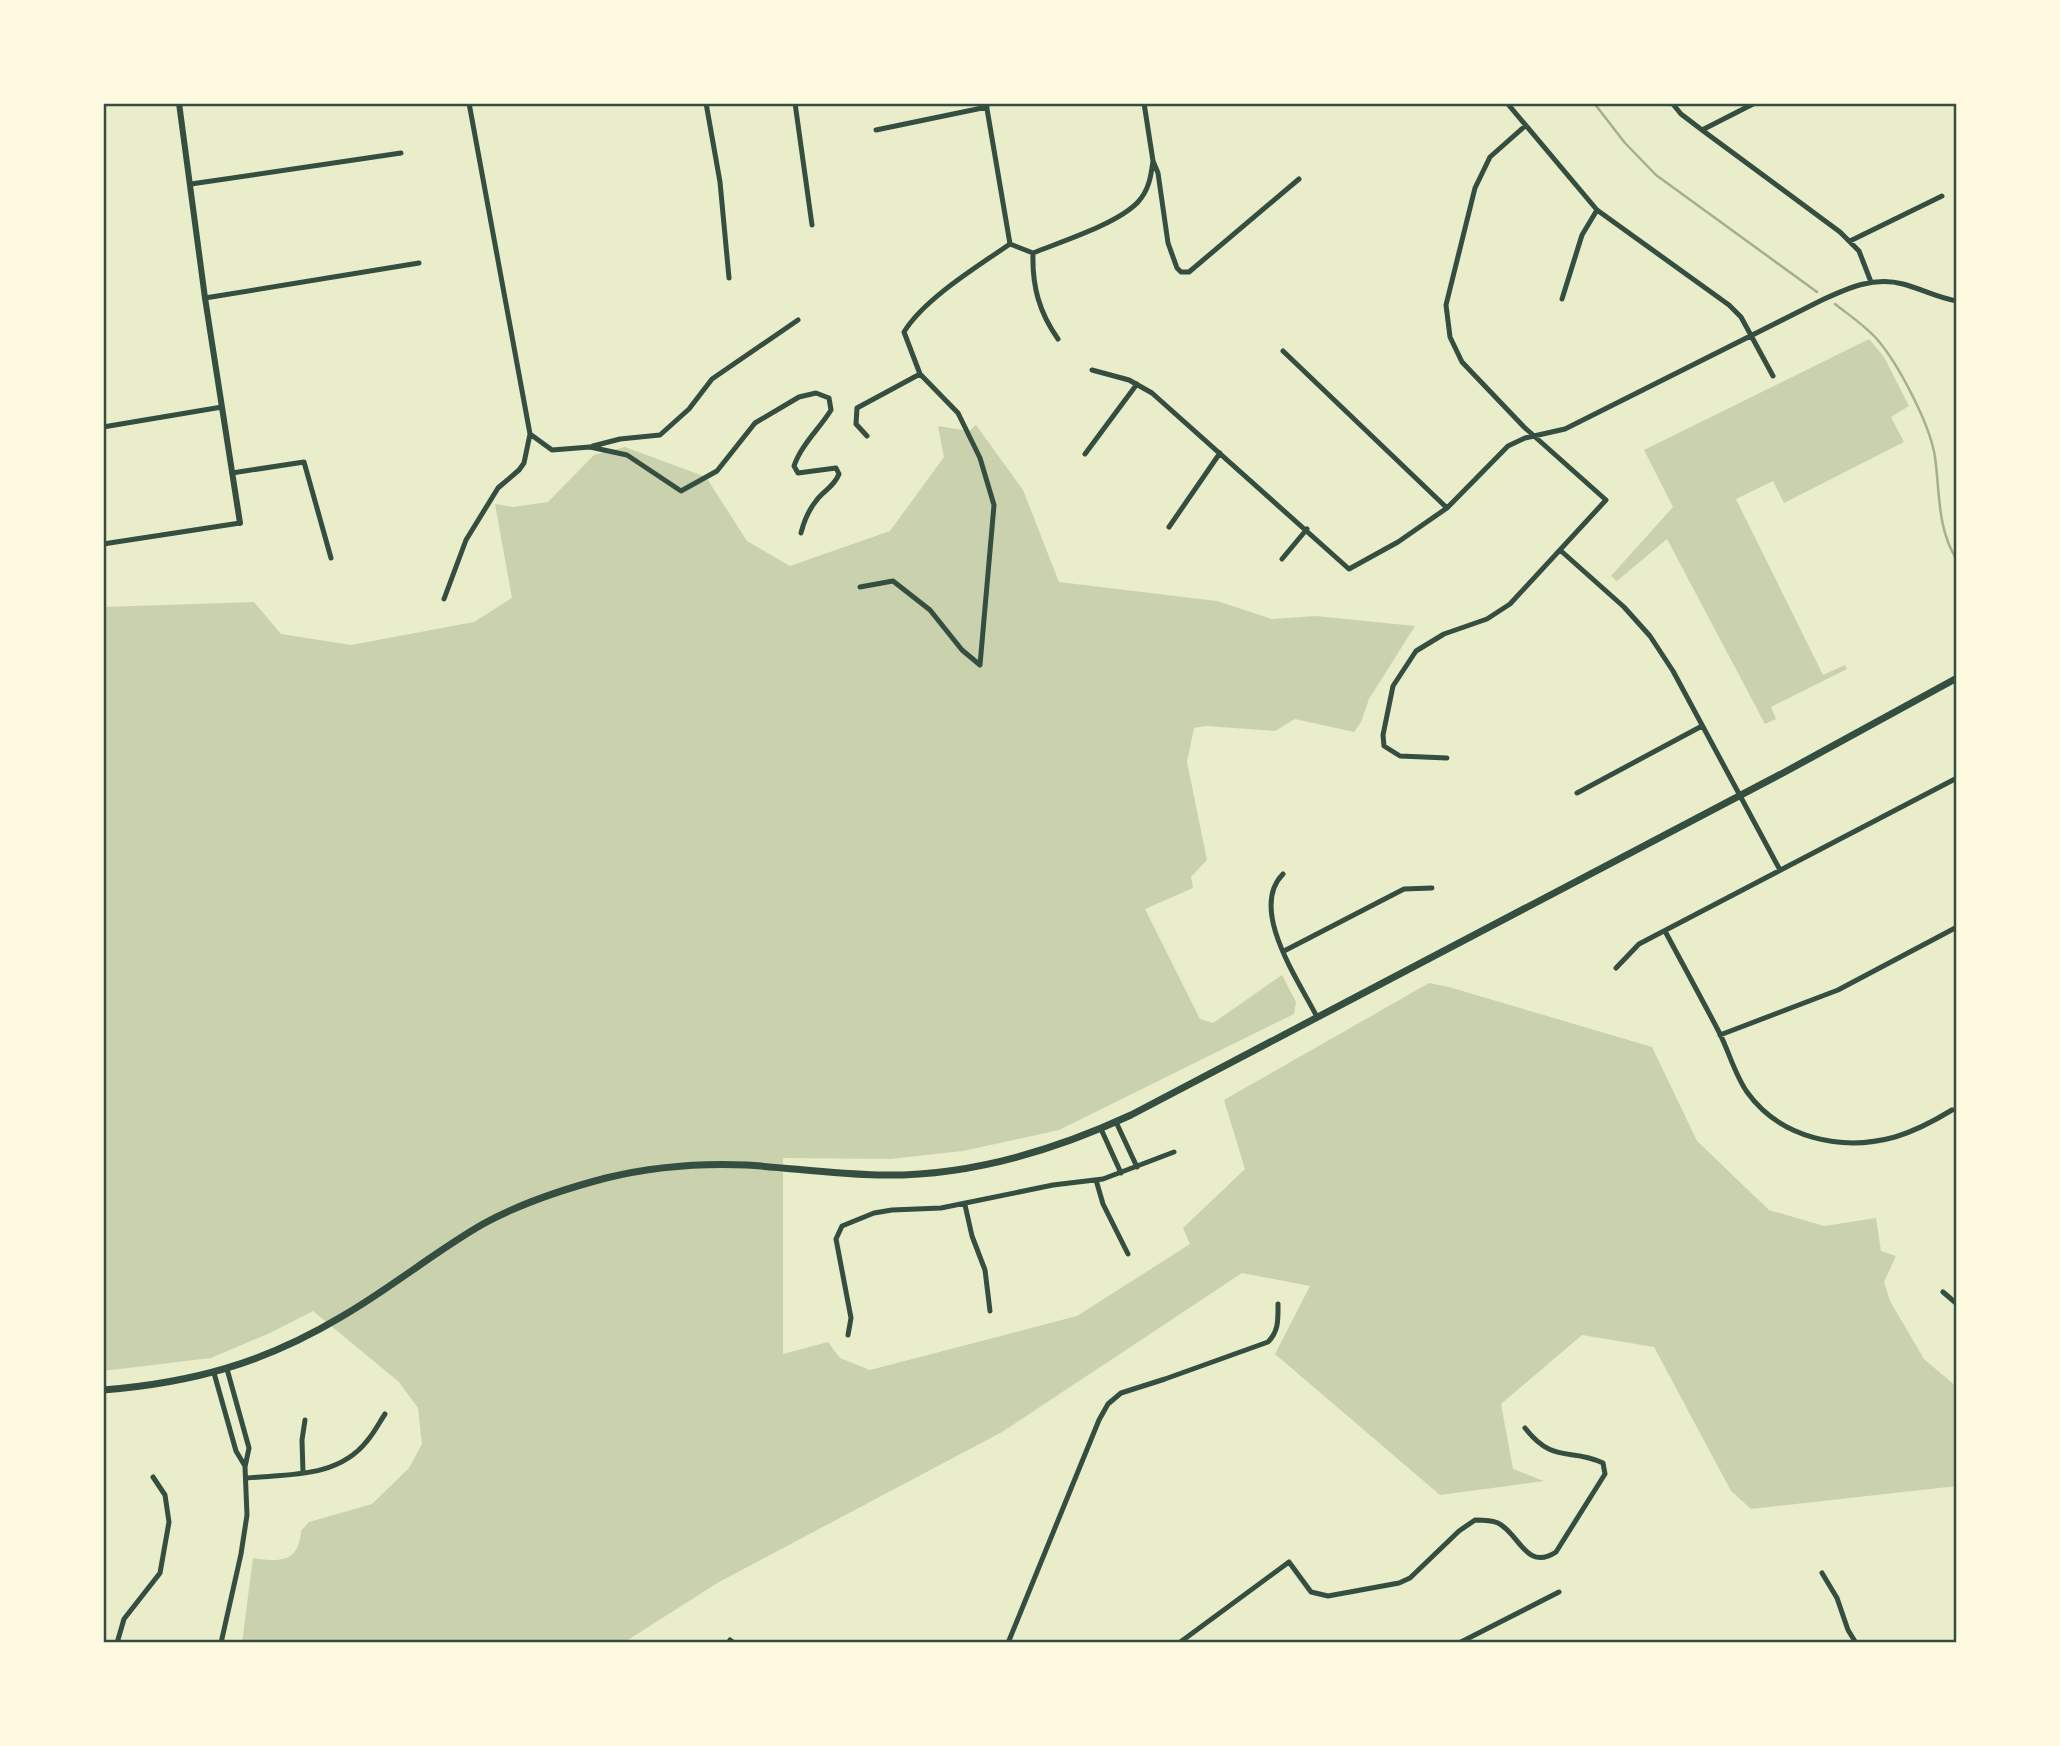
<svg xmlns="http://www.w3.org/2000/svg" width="2060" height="1746" font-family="Bitter,serif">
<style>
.green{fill:#cad2ad}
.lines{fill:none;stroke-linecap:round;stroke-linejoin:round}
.stream{stroke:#a3b18a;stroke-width:2.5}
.minor{stroke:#344e41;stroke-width:5}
.tertiary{stroke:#344e41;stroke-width:6}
.secondary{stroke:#344e41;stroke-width:7}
.neatline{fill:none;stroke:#344e41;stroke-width:2.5}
</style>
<rect width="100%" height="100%" fill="#e9edc9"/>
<path class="green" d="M1869,339L1884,357L1909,406L1891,417L1904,442L1784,503L1773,481L1736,499L1823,675L1845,665L1847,669L1771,707L1776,719L1765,724L1667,539L1617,581L1611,576L1673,507L1644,450Z
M976,425L1023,490L1059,582L1217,601L1272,619L1316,616L1415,626L1369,699L1361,722L1354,732L1295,719L1275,731L1206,726L1194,728L1187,762L1207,860L1191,877L1193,888L1145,909L1200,1019L1213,1023L1282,975L1296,1002L1294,1014L1059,1130L963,1151L890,1159L783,1158V1354L828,1342L840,1358L870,1370L1077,1316L1190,1244L1183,1228L1245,1169L1224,1100L1429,983L1449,987L1652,1047L1697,1141L1769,1210L1824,1226L1876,1218L1881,1251L1896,1256L1884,1282L1890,1301L1924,1359L1957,1387V1486L1751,1509L1731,1491L1654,1347L1582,1335L1501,1404L1513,1469L1544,1481L1440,1495L1275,1354L1310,1286L1242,1273L1002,1432L719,1582L623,1643H242L253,1558C279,1562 299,1563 301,1531L309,1522L372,1504L409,1468L422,1444L418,1408L399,1382L313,1311L272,1332L211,1358L103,1371V607L254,602L281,634L351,645L474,622L512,598L495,504L513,507L548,502L594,455L625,447L706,477L747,541L790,566L890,531L944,457L938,426L969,431Z"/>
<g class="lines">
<path class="stream" d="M1594,103L1625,143L1656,175L1817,292
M1835,304C1849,315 1864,325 1876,338C1898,363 1930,424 1935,457C1940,493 1937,529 1957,560"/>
<path class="minor" d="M706,103L720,182L729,278
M795,103L812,225
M986,103L1010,244
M1144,103L1153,161L1158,173L1168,243L1177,268L1181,272H1189L1299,179
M1507,103L1597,210L1729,305L1741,317L1773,376
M1672,103L1681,114L1702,130L1840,232L1859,251L1871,282
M876,130L987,107
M1702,130L1755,103
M191,184L401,153
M1850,241L1942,196
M1010,244L1033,253C1063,241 1117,224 1138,202C1149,190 1151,176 1153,161
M1033,253C1032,286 1039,312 1058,339
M205,298L419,263
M1562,299L1582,235L1597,210
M1283,351L1447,508
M1092,370L1129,380L1152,393L1349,569L1398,542L1447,508L1508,446L1525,438L1565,429L1822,300C1848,288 1874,276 1903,284C1922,289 1938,298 1957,301
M103,427L222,407
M530,434L552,450L590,447L627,455L681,491L717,471L755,423L799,397L816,393L829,398L831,410C820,428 801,445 794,466L798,473L836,468L839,474C834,487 823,491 816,501C808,511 804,521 801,533
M867,436L856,424L857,408L920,374
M593,446L620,439L660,435L689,409L712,379L798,320
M1085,454L1137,384
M232,473L304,462L331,558
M1169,527L1220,453
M103,544L240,523
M1560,550L1624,607L1650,636L1673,671L1780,870
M1282,559L1307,529
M860,587L893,581L930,610L962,650L980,665L994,505L980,458L958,413L920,374L904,332C924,299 978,266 1010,244
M444,599L466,540L498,488L519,470L524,463L530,434L469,103
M1447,758L1400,756L1384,746L1383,735L1393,686L1416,651L1444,634L1487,619L1510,604L1606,500L1524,427L1462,362L1450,337L1446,305L1475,188L1490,157L1525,126
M1577,793L1702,726
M1283,874C1248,909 1299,981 1317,1017
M1665,931C1683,965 1702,999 1720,1034C1729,1052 1735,1075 1747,1092C1780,1138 1841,1152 1895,1137C1915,1131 1934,1121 1952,1110
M1284,951L1404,889L1432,888
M1616,968L1639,944L1955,779L1957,782
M1720,1035L1838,990L1957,927
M1116,1122L1137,1167
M1101,1129L1121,1173
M1096,1180L1103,1204L1128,1254
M965,1205L972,1236L985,1270L990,1311
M1943,1292L1957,1304
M848,1335L851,1318L836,1239L842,1226L874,1213L892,1210L941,1208L1053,1185L1103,1179L1174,1152
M214,1373L236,1451L245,1466
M303,1473L302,1440L305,1420
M247,1478C289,1474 338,1478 367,1441C374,1433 379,1423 385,1414
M1822,1573L1837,1598L1848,1630L1856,1643
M730,1640L734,1643
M117,1643L124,1619L160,1573L169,1522L165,1495L153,1477
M221,1643L241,1554L247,1515L245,1467L249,1448L227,1369
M1008,1643L1099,1420L1108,1404L1121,1393L1165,1379L1268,1342C1279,1331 1278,1319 1278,1304
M1179,1643L1289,1562L1311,1592L1328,1596L1399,1583L1410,1578L1459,1531L1475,1520C1482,1520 1491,1520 1498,1523C1519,1533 1526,1572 1556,1552L1605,1474L1603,1463C1570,1447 1554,1465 1525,1428
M1459,1643L1559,1592"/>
<path class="tertiary" d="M179,103L205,298L240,523"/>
<path class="secondary" d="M103,1390C192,1383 264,1363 341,1317C390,1289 434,1252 483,1224C521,1203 564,1189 606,1178C651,1167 701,1163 747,1165C791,1168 835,1174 878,1175C967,1177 1051,1152 1131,1115L1783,773L1957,678"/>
</g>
<rect width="2060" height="1746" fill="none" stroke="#fefae0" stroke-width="210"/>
<rect x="105" y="105" width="1850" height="1536" class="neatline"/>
</svg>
